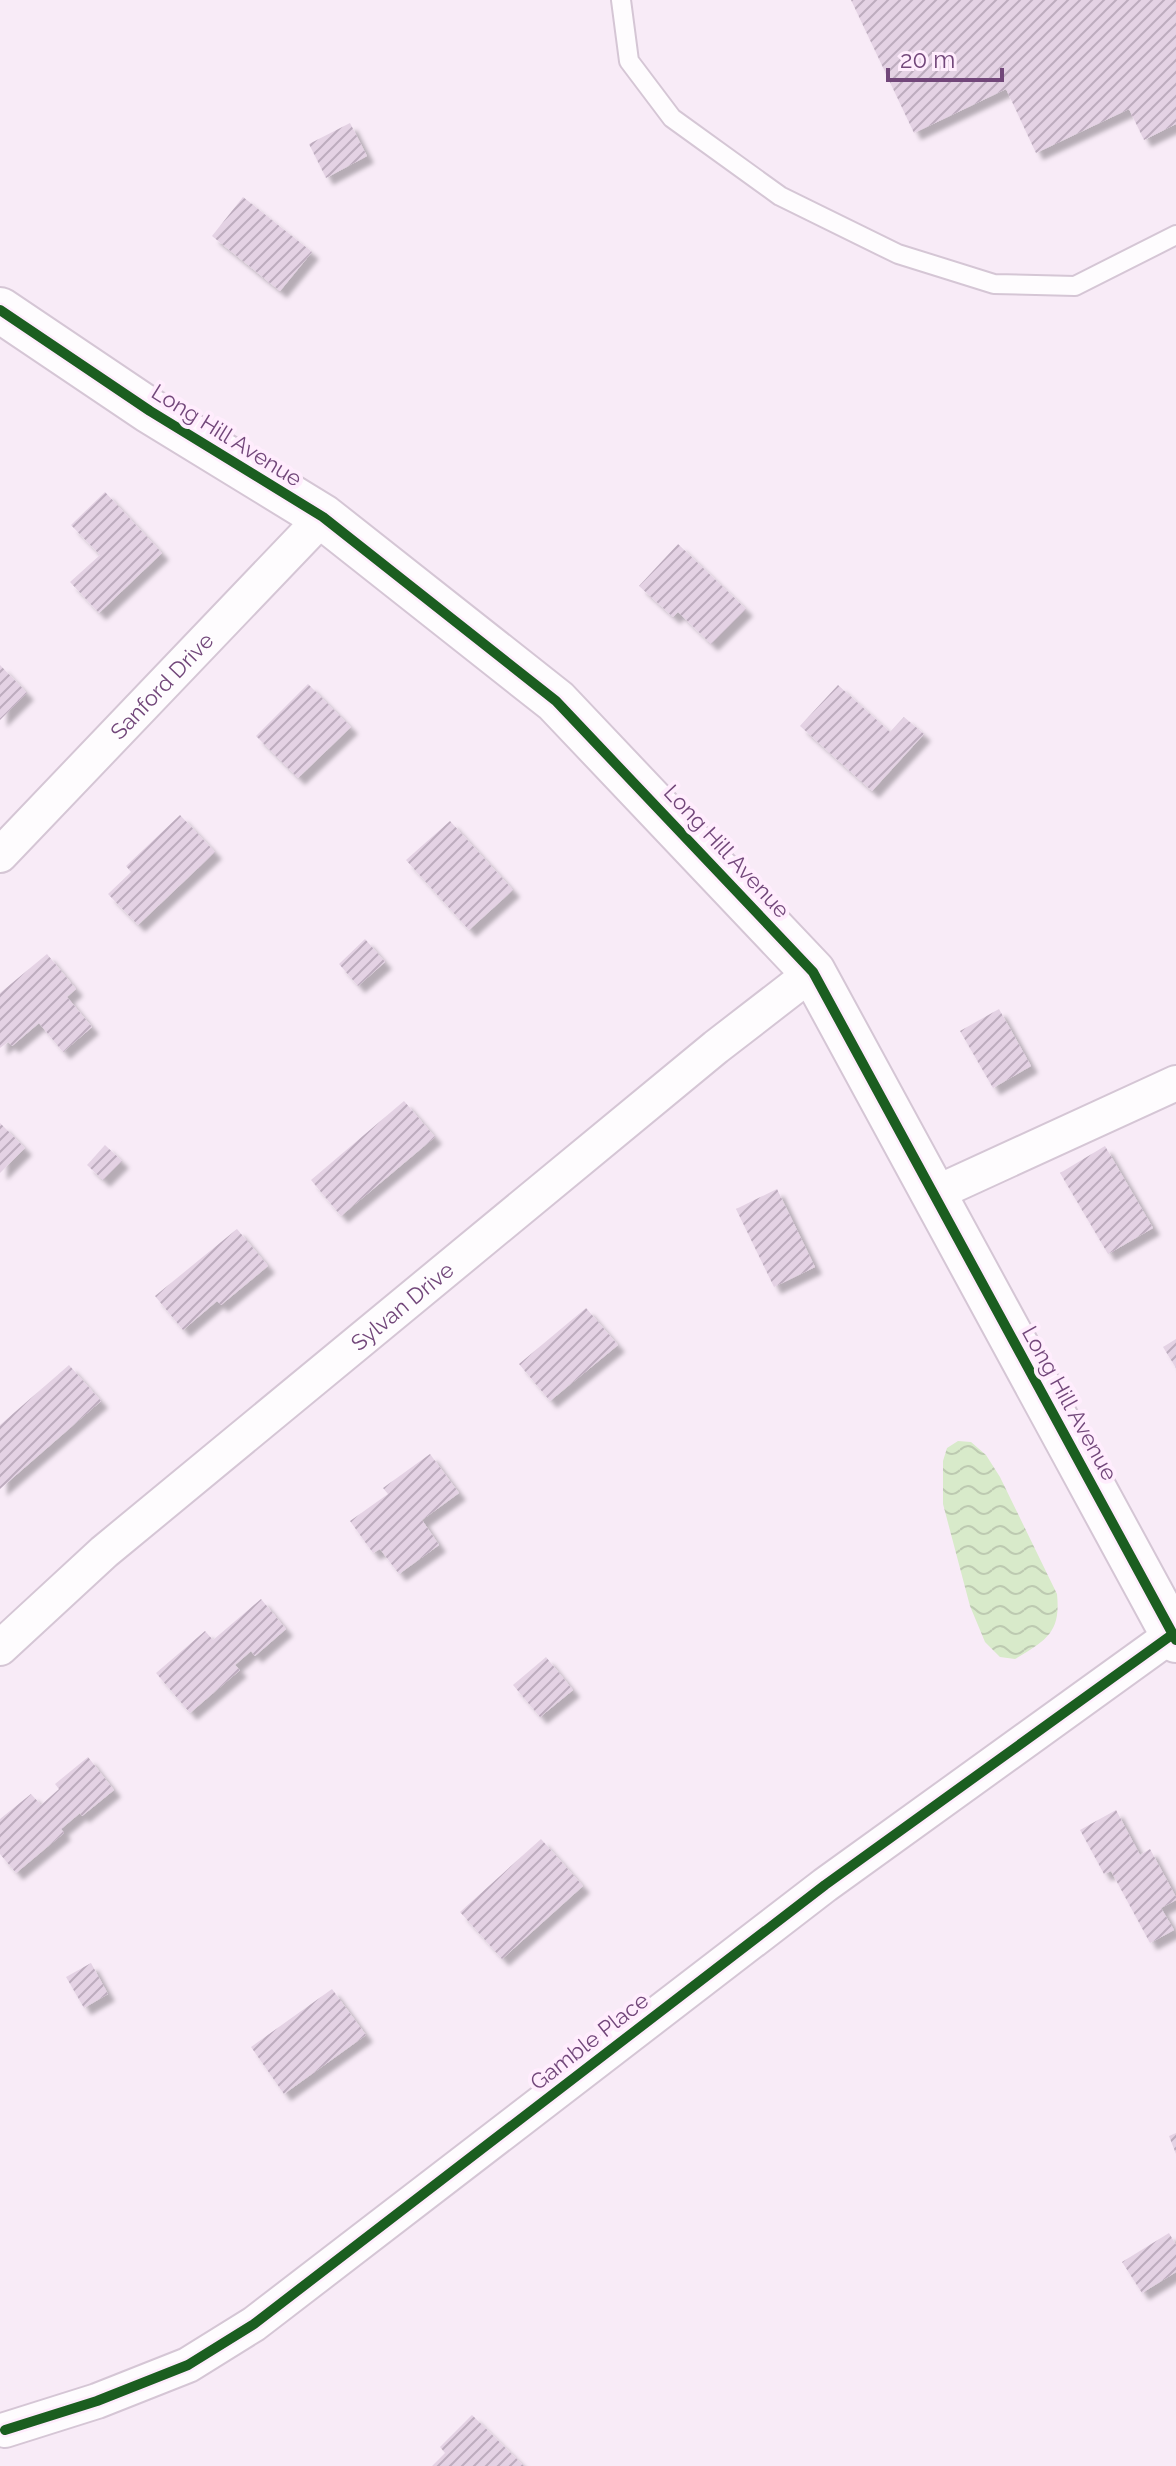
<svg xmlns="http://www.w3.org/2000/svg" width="1176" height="2466" font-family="Raleway,sans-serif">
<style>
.water{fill:url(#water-waves)}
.building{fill:url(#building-hatch);filter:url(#shadow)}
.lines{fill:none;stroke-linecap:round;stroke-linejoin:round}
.service-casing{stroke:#d5c6d5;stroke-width:22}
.minor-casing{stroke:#d5c6d5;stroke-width:38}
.tertiary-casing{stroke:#d5c6d5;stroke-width:48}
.service{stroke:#fefcfe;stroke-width:18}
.minor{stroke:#fefcfe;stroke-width:34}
.tertiary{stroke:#fefcfe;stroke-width:44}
.cycleway-casing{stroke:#ffedfd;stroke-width:15}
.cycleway{stroke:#1b5e20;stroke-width:10}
.labels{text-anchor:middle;stroke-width:8;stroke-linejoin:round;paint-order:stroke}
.street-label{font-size:22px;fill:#72477a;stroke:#ffedfd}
</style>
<defs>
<pattern id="water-waves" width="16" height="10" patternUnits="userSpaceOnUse" patternTransform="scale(2)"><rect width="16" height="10" fill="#d8eaca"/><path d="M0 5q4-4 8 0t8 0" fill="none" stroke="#bdcab1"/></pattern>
<pattern id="building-hatch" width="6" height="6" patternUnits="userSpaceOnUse" patternTransform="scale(2)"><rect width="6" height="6" fill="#e4d2e4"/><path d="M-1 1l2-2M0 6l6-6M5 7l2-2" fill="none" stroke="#bdacbe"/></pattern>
<filter id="shadow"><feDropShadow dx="7" dy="7" stdDeviation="2" flood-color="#0004"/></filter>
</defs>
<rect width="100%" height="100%" fill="#f8ebf7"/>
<path class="water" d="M958,1441L971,1442L986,1455L1000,1477L1057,1594C1061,1633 1046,1640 1015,1659L1000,1657L985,1642L970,1606L943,1504V1461L947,1448Z"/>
<path class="building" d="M851,0H1176V124L1144,140L1129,109L1036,153L1006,89L914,133Z
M350,123L367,156L326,178L309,144Z
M243,197L312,252L280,291L212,236Z
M105,492L162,553L99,613L70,582L100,555L71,525Z
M678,544L746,609L711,644L678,612L673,617L639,586Z
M0,665L27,693L0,720Z
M308,684L351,727L298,778L256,736Z
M838,685L890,732L904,717L924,734L872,791L800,726Z
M180,815L215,852L138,925L108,894L131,872L126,866Z
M450,821L513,890L469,930L406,860Z
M365,939L385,962L358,986L339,964Z
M47,954L76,989L67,997L92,1027L63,1052L39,1023L12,1046L8,1042L0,1048V993Z
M999,1009L1031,1066L993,1088L960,1031Z
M404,1101L435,1137L341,1216L311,1180Z
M0,1123L25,1148L0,1173Z
M105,1145L122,1161L103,1180L87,1165Z
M1105,1146L1153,1228L1108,1254L1060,1173Z
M777,1189L815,1267L774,1287L736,1209Z
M237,1229L268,1266L221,1305L217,1301L183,1330L155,1296Z
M586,1308L618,1345L550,1401L519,1364Z
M1176,1339V1368L1163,1347Z
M69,1365L101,1401L0,1489V1425Z
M430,1454L459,1493L422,1520L439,1545L399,1574L380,1549L373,1553L350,1521L388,1494L383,1488Z
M261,1599L286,1629L255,1656L251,1651L235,1665L240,1670L190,1713L156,1673L205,1631L213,1640Z
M546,1657L573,1690L540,1717L513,1685Z
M88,1757L114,1790L82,1816L80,1813L61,1829L64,1833L16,1873L0,1854V1819L31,1794L41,1805L59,1789L55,1784Z
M1116,1810L1140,1855L1150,1849L1176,1897V1900L1161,1908L1174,1930L1150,1943L1111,1871L1104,1874L1080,1830Z
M541,1839L583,1886L502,1959L460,1912Z
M91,1963L108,1994L84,2008L66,1977Z
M332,1989L366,2035L284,2094L251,2047Z
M1176,2133V2154L1169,2136Z
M1169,2233L1176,2245V2272L1142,2293L1122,2262Z
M472,2415L524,2466H432L445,2453L440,2447Z"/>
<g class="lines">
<g class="service-casing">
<path id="service" d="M621,0L629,61L672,118L780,196L898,254L994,284L1075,286L1176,235"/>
</g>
<g class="minor-casing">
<g id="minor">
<path id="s1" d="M0,855L323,517"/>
<path d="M934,1194L1176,1083"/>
<path id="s2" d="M0,1648L104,1552L716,1047L813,972"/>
<path d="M5,2430L97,2401L188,2365L254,2324L825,1885L1173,1634"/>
</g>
</g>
<g class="tertiary-casing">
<path id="tertiary" d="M0,310L150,411L323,517L556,701L813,972L1176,1640"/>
</g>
<use href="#service" class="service"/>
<use href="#minor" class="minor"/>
<use href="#tertiary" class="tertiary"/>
<g class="cycleway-casing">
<path id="cycleway" d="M0,310L150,411L323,517L556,701L813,972L1176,1640
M5,2430L97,2401L188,2365L254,2324L825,1885L1173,1634"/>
</g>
<use href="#cycleway" class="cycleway"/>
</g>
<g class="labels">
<g class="street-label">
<text transform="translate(227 435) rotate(32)" y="8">Long Hill Avenue</text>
<text dy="8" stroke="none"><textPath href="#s1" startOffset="234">Sanford Drive</textPath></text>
<text transform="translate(727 851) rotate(47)" y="8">Long Hill Avenue</text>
<text dy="8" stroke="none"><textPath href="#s2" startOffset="528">Sylvan Drive</textPath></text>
<text transform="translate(1070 1403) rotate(61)" y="8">Long Hill Avenue</text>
<text transform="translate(589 2041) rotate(-38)" y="8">Gamble Place</text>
</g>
</g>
<path d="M888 68v12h114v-12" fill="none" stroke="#72477a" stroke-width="4"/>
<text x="900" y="68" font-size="24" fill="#72477a" stroke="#ffedfd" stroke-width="6" paint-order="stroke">20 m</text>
</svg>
